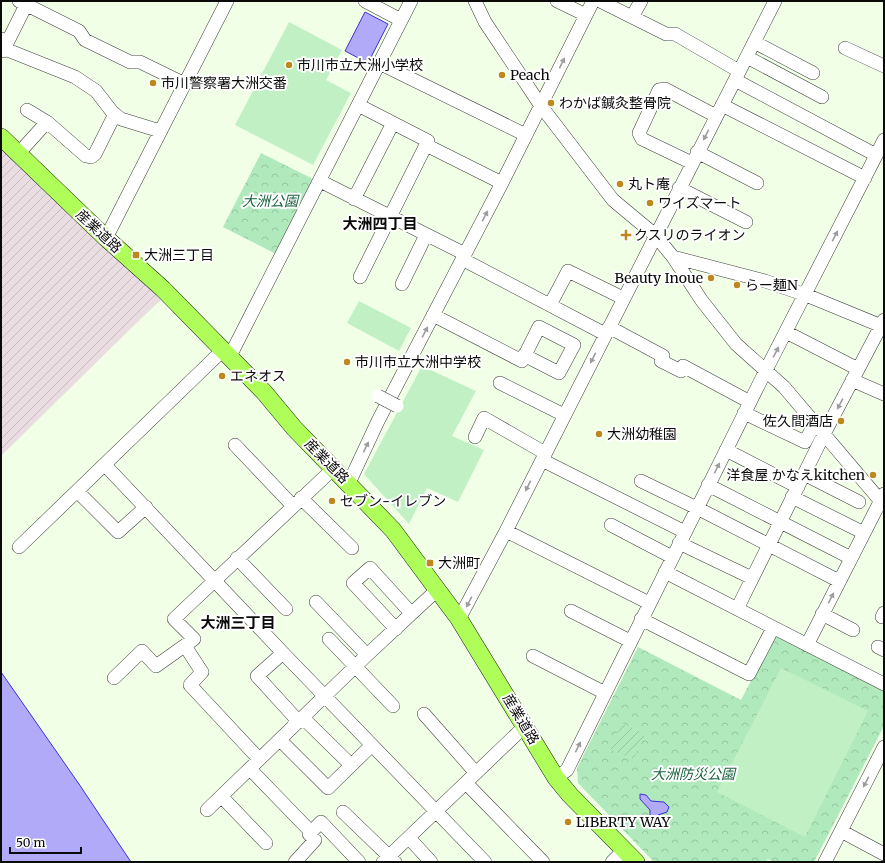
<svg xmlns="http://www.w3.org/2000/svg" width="885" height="863" font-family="Merriweather,'Noto Sans JP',serif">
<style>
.industrial{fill:url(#industrial-furrows)}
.park{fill:url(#park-crowns)}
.garden{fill:url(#garden-furrows)}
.pitch{fill:#c2f0c5}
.water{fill:#b1aaf8;stroke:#422fd1}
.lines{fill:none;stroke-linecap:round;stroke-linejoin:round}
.minor-casing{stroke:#3d3d3d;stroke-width:14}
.major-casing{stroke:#1b1b1b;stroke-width:18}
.minor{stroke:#fff;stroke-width:13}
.major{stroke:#affd58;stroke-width:17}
.minor-bridge-casing{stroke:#3d3d3d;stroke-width:14;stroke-linecap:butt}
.minor-bridge{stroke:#fff;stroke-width:13}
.oneway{fill:#9d9d9d}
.poi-dot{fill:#bd891f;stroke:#fff;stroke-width:1.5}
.labels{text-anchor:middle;stroke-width:4;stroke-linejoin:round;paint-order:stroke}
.poi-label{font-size:14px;fill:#0a0a0a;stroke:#fff;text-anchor:start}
.park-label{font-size:14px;font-style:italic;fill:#1a623f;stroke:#fff}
.street-label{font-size:14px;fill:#0a0a0a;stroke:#fff}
.neighbourhood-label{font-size:15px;font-weight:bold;fill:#0a0a0a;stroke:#fff}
</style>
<defs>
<pattern id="industrial-furrows" width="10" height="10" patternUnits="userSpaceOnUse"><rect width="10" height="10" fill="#eadde2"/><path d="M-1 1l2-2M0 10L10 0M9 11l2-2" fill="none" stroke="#c7bcc1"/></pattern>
<pattern id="park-crowns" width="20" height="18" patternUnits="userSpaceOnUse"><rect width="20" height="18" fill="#b0e9bc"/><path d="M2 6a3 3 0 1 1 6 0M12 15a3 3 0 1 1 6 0" fill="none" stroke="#96c6a0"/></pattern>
<pattern id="garden-furrows" width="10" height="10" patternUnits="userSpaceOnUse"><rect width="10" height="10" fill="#b0e9bc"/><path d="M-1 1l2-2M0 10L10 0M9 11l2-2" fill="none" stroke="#96c6a0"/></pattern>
</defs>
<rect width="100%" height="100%" fill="#f2ffe7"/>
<path class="industrial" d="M1,148L161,299L1,456Z"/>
<path class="park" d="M261,153L315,180L276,254L223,227Z
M775,635L884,690V726L814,862H774L768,859L766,862H654L578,783L577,768L638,647L741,700Z"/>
<path class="garden" d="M622,723L645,734L634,758H630L610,749Z"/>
<path class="pitch" d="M289,22L342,50L326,80L351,93L313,165L235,125Z
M359,301L411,328L399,351L347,323Z
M422,366L476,391L452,436L484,450L458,502L427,488L409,524L364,474Z
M781,668L868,711L805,837L717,792Z"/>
<path class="water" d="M365,12L388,24L368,63L345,51Z
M1,672L79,784L131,862H1Z
M640,794L646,795L651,801L664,802L669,807L667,812L658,815L663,819L662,825L655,820L650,821V810L640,799Z"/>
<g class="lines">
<g class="minor-casing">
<path id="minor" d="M19,1L79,31L85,40L130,62H140L185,84
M365,1L401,20
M475,1L485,22L541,106L613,200L655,235L673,257L702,301L736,344L784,387L884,505
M557,1L586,15
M600,1L666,34H675L739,71
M632,17L641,1
M1,39L5,49L75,77L96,91L113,113L121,119L160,131
M754,42L813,73
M845,48L884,66
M3,51L26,5
M747,57L822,97
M379,63L526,135
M735,80L876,155
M358,105L428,141L360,277
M722,105L865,178
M27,110L47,122L86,156L91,157L95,154L115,114
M426,145L502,183
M697,152L757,183
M18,154L47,122
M692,163L642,139L639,133L659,90L665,89L716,116
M320,181L465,254
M679,188L746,222
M354,199L393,123
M106,238L227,1
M673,257L765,281L806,295L884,327
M462,259L605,334
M402,284L426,235
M550,305L568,271L623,298
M433,315L522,361L539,327L574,345L559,373L524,355
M609,327L663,356L661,361L681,371L683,366L750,402
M786,332L858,369
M230,356L411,1
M852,380L884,394
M500,383L564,415
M744,413L805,442L815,423
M475,437L484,418L545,453
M235,445L293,506
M726,450L798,487
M542,460L685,532
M105,465L283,653L485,862
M804,474L859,502
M641,481L697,508L839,581
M349,483L378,421L502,183L593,1
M708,485L851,558
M78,492L118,532L146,507
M792,497L864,533
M301,498L352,548
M611,525L672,557
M506,531L649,603
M679,543L752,578
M19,547L223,350
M237,558L286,609
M665,572L884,684
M316,602L367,655
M737,609L824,434L884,320
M571,611L630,641
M822,614L853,630
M882,617L884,613
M459,619L506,531L775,1
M641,619L749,674L773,628
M396,629L353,583L370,568L411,613
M329,639L393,706
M807,645L884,494
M185,646L202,672L190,685L259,759
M878,647L884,650
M283,653L257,676L299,722
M533,656L605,693
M114,678L142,651L156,666L194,639L174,619L334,468
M424,714L476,773
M303,718L351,765
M280,740L328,788L372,745
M250,769L311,832
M556,778L567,770L766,370L884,140
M466,783L543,862
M222,797L266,843
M207,810L367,655L438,589
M343,812L395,862
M841,831L884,854
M409,838L431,862
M295,862L315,840L309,834L321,822L359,862
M383,862L525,726
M612,862L624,850
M825,862L884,747"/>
</g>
<g class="major-casing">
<path id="major" d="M1,137L106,238L163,289L264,392L294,428L393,530L459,619L556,778L570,795L636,862"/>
</g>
<use href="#minor" class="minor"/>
<use href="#major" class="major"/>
<g class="minor-bridge-casing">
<path id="minor-bridge" d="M378,396L397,406"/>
</g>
<use href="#minor-bridge" class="minor-bridge"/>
</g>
<defs><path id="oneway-solid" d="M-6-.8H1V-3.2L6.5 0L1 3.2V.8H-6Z"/></defs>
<g class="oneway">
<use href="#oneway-solid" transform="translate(562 63) rotate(-64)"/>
<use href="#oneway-solid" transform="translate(706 135) rotate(117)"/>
<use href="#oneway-solid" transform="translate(485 216) rotate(-62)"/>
<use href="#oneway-solid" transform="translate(835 236) rotate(-63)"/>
<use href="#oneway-solid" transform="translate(425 332) rotate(-62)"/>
<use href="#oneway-solid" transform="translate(776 352) rotate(-62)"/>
<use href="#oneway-solid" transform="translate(593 358) rotate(117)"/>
<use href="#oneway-solid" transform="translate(840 404) rotate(118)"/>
<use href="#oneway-solid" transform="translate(366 447) rotate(-64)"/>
<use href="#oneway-solid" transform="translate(717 468) rotate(-64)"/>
<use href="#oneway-solid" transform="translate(528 486) rotate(117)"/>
<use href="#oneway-solid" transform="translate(831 598) rotate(-63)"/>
<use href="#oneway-solid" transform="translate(469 602) rotate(118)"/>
<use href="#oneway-solid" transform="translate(578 747) rotate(-64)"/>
<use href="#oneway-solid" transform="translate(866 782) rotate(117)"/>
</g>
<g class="poi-dot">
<circle cx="289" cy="65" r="4"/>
<circle cx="502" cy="75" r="4"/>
<circle cx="153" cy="83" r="4"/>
<circle cx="551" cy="103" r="4"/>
<circle cx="620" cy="184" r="4"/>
<circle cx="650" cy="203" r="4"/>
<path d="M624 229h4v4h4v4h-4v4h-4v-4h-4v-4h4z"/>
<rect x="132" y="251" width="8" height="8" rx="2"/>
<circle cx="711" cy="278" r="4"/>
<circle cx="737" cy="285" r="4"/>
<circle cx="347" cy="362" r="4"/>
<circle cx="222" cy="376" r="4"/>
<circle cx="841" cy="421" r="4"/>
<circle cx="599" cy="434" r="4"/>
<circle cx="873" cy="475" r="4"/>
<circle cx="332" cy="501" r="4"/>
<rect x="426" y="559" width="8" height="8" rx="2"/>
<circle cx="568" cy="822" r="4"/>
</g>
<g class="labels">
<g class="poi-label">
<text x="297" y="70">市川市立大洲小学校</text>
<text x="510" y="80">Peach</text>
<text x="161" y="88">市川警察署大洲交番</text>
<text x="559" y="108">わかば鍼灸整骨院</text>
<text x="628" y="189">丸ト庵</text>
<text x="658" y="208">ワイズマート</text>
<text x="634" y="240">クスリのライオン</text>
<text x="144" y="260">大洲三丁目</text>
<text x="703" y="283" text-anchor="end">Beauty Inoue</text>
<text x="745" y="290">らー麺N</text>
<text x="355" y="367">市川市立大洲中学校</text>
<text x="230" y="381">エネオス</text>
<text x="833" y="426" text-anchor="end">佐久間酒店</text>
<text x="607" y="439">大洲幼稚園</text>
<text x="865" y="480" text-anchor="end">洋食屋 かなえkitchen</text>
<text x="340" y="506">セブン-イレブン</text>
<text x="438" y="568">大洲町</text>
<text x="576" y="827">LIBERTY WAY</text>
</g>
<g class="park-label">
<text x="270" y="206">大洲公園</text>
<text x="693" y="779">大洲防災公園</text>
</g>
<g class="street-label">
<text transform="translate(99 231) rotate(43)" y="5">産業道路</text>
<text transform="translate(327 461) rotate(45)" y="5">産業道路</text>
<text transform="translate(521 719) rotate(59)" y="5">産業道路</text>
</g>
<g class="neighbourhood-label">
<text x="380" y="229">大洲四丁目</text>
<text x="238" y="628">大洲三丁目</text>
</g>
</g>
<rect width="885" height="863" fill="none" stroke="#0a0a0a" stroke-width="4"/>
<path d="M10 847v6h71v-6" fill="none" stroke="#0a0a0a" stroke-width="2"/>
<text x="16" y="847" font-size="12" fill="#0a0a0a" stroke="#ffffff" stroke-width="3" paint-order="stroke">50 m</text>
</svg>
